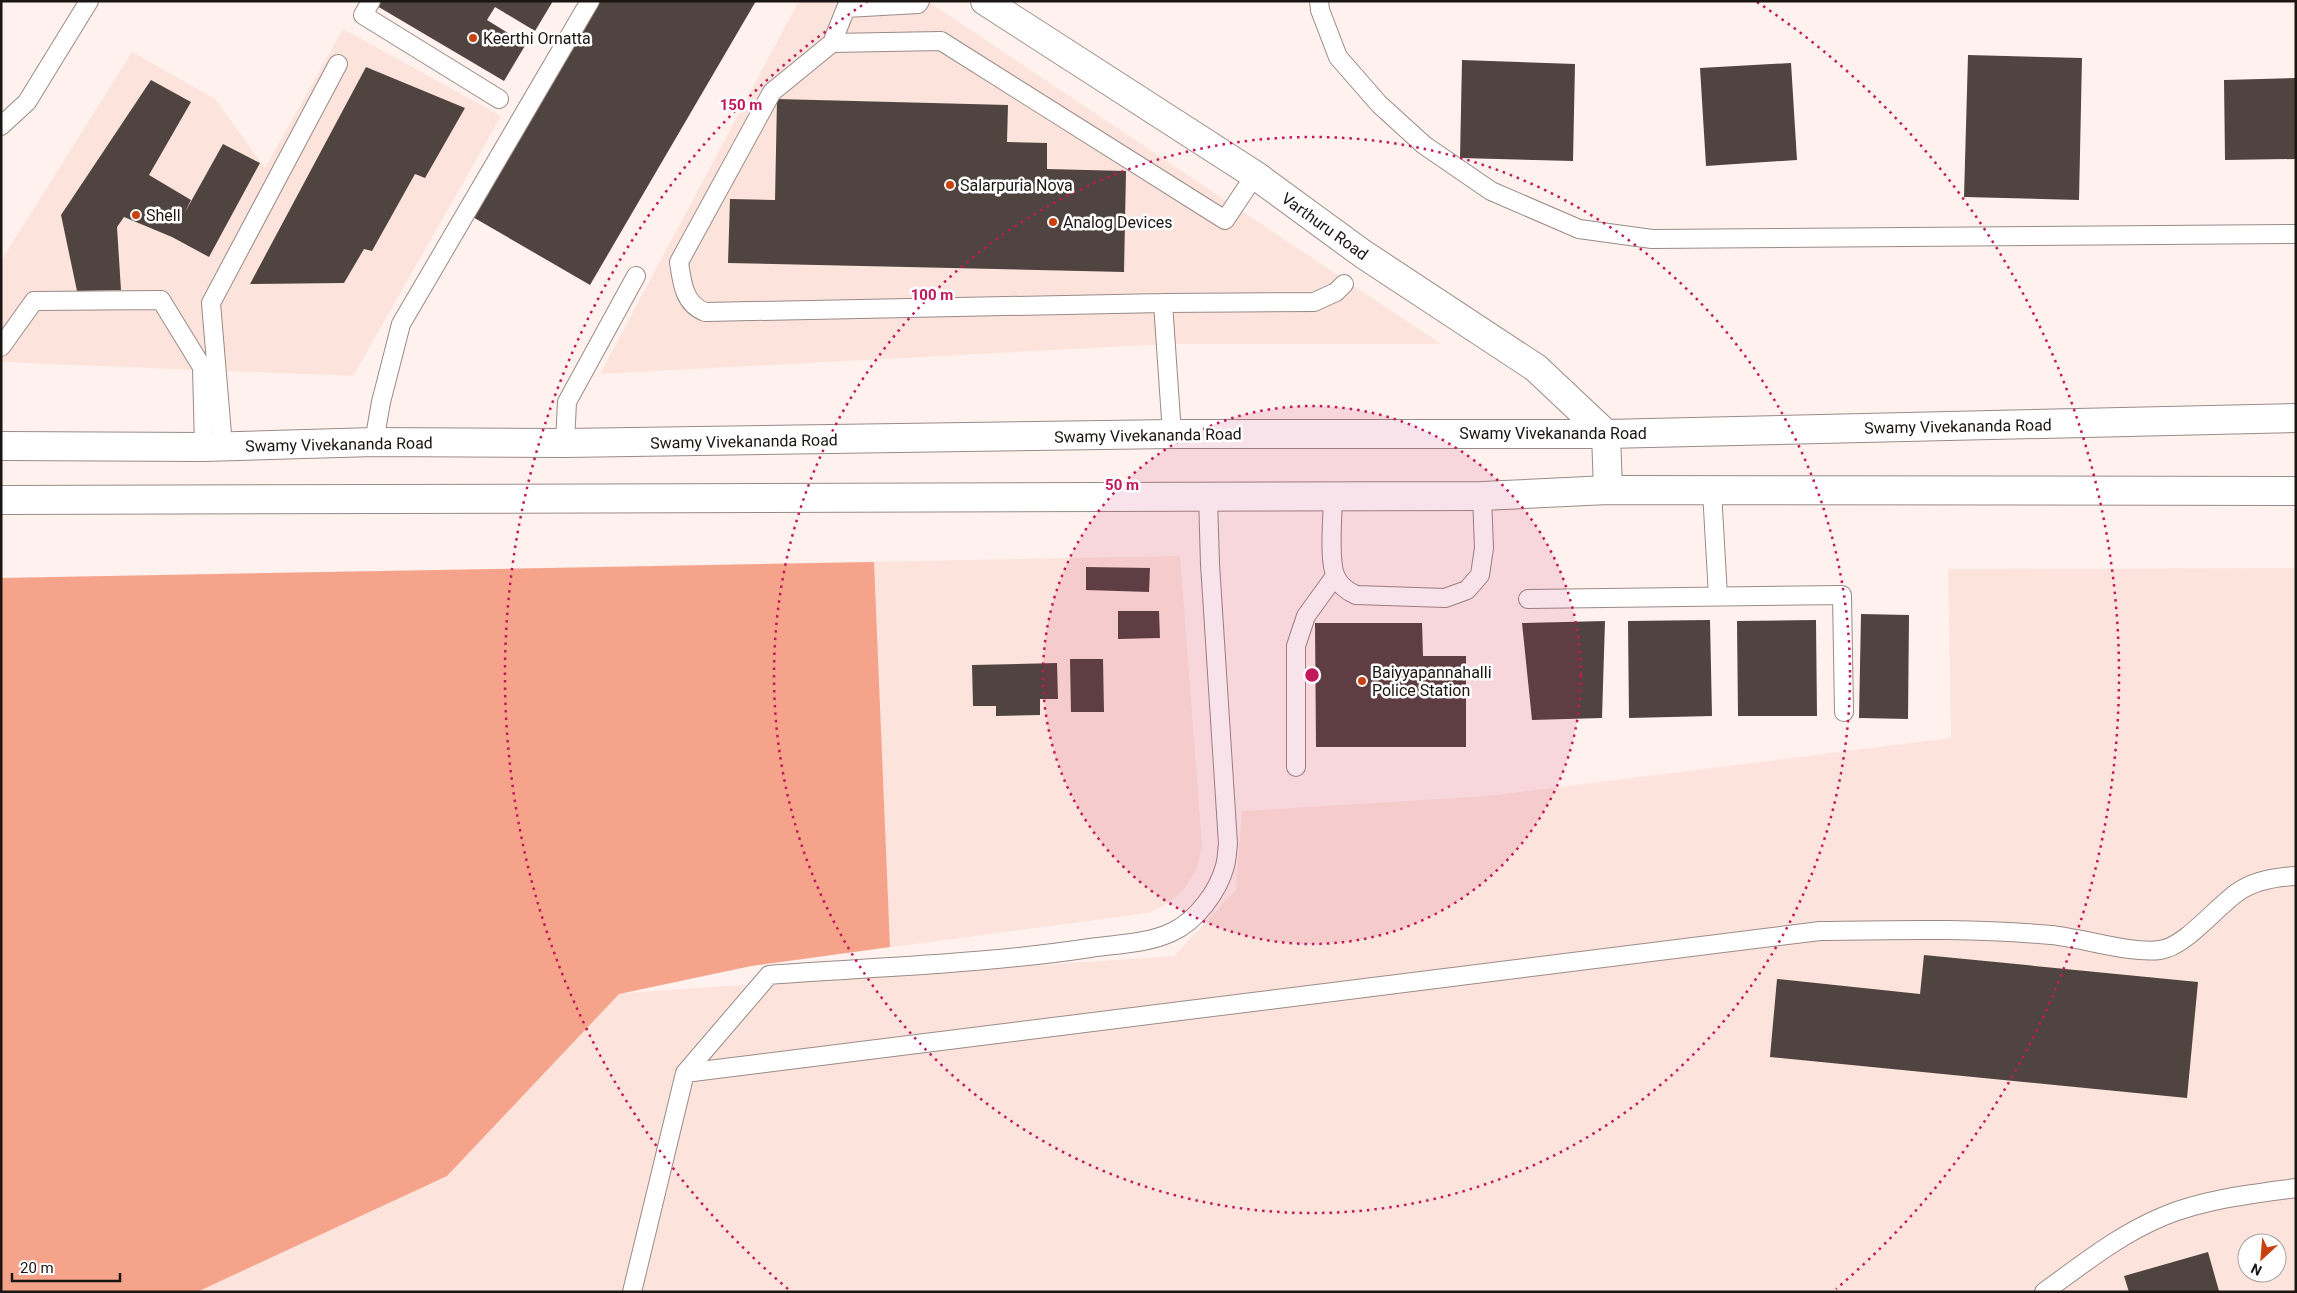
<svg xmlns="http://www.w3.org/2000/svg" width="2297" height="1293" font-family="Roboto,sans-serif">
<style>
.built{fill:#fce4dc;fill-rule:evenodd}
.forest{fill:#f5a48b}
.building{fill:#504440}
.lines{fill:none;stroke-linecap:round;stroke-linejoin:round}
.service-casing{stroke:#998a86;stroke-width:20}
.tertiary-casing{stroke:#998a86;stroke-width:30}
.primary-casing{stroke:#998a86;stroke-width:30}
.service{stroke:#fff;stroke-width:18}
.tertiary{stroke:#fff;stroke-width:28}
.primary{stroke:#fff;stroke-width:28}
.ring{fill:none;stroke:#c2185b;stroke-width:2.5;stroke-dasharray:2.5 5}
.poi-dot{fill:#c8410e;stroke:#fff;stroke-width:2}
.labels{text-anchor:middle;stroke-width:5;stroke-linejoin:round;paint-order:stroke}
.poi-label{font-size:16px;fill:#1b1514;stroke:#fff;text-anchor:start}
.street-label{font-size:16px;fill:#1b1514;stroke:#fff}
.centre{fill:#c2185b;stroke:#fff;stroke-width:2.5}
.ring-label{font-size:15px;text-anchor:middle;font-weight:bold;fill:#c2185b;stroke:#fff;stroke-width:5;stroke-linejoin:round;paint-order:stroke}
</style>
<rect width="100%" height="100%" fill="#fff2ee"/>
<path class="built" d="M799,1H927L1441,344H1168L600,374Z
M343,29L501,116L353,376L1,362V261L132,52L215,99L265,168Z
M1180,556L1202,846L1196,871L1184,889L1167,904L1148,913L751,966L624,993L1174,956L1236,890L1242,811L1489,796L1951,738L1948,569L2296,568V1292H1V578ZM2247,1243H2277V1273H2247Z"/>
<path class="forest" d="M874,562L890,947L751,966L619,994L447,1176L197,1292H1V578Z"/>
<path class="building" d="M380,1H553L535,31L495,7L487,20L526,44L504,81L377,6Z
M596,1H756L590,285L471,216Z
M1968,55L2082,58L2079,200L1964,197Z
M1462,60L1575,64L1573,161L1460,158Z
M1791,63L1797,160L1706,166L1700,68Z
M366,67L465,108L425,178L415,174L372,251L364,249L344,283L250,284Z
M2296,78V159L2225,160L2224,80Z
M151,80L191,102L149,175L191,200L184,214L223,144L260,163L209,257L172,237L124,217L117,227L121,290L77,291L61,215Z
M777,99L1008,105L1007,142L1047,143V169L1126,171L1124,272L728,263L730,199L775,200Z
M1086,567L1150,568L1149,592L1086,590Z
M1118,611H1159L1160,638L1118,639Z
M1861,614L1909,615L1908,719L1859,718Z
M1710,620L1712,716L1629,718L1628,621Z
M1816,620L1817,716H1738L1737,621Z
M1605,621L1602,718L1532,720L1522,623Z
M1315,623H1422L1423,656H1466V747H1316Z
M1070,659H1103L1104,712H1071Z
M1057,663L1058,699H1040V715L996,716V706H973L972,665Z
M1924,955L2198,982L2187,1098L1770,1057L1777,979L1920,994Z
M2208,1252L2219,1291L2129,1292L2124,1276Z"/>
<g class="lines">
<g class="service-casing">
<path id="service" d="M371,1L363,15L499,99
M1319,1L1320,10L1338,57L1379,104L1424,145L1491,191L1579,229L1652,239L2296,234
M832,43L846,8L918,4L920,1
M1,126L27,102L89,1
M1163,303L705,312C684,304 682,283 679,262L772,92L832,43L941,41L1225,220L1255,175
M1,347L34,301L161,300L202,367L204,447
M1172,434L1163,303L1314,302L1336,292L1344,284
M374,442L381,402L401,324L590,1
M565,443L567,402L636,276
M223,446L211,303L338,64
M1712,491L1718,596
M1333,495C1333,515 1328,561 1336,577C1340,586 1347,591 1356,595L1445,598L1467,590L1480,575L1484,548L1482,496
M1528,599L1842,595L1844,712
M1296,767V646L1306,616L1335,576
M685,1073L1820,931C1897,930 1974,928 2051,935C2083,938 2130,954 2160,950C2185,947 2216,907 2238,892C2255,880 2276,877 2296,876
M632,1292L685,1073L769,975C876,967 984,964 1090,948C1116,944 1147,944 1172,932C1196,921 1218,892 1225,866C1227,859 1227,851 1228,844L1210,564L1208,497
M2044,1292C2083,1264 2120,1234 2164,1216C2205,1199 2252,1194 2296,1188"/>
</g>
<g class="tertiary-casing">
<path id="tertiary" d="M985,1L1255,175L1363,254L1536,368L1606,434L1608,490"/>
</g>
<g class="primary-casing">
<path id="primary" d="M1,446L204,447L374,442L565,443L1172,434H1606L2296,418
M1,500L1482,496L1608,490L2296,491"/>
</g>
<use href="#service" class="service"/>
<use href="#tertiary" class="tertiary"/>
<use href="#primary" class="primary"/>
</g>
<circle cx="1312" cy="675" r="269" fill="#c2185b" fill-opacity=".12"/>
<g class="ring">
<circle cx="1312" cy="675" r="269"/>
<circle cx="1312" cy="675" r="538"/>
<path d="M788 1289A807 807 0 0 1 867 2M1757 2A807 807 0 0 1 1836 1289"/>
</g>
<g class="poi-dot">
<circle cx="473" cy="38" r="5"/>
<circle cx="950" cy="185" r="5"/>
<circle cx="136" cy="215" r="5"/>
<circle cx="1053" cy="222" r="5"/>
<circle cx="1362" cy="681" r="5"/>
</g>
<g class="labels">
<g class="poi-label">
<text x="483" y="44">Keerthi Ornatta</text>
<text x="960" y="191">Salarpuria Nova</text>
<text x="146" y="221">Shell</text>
<text x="1063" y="228">Analog Devices</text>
<text x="1372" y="678">Baiyyapannahalli<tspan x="1372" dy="18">Police Station</tspan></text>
</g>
<g class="street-label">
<text transform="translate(1325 226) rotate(36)" y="6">Varthuru Road</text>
<text transform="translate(1958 426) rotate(-1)" y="6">Swamy Vivekananda Road</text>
<text x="1553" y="439">Swamy Vivekananda Road</text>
<text transform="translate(1148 435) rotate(-1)" y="6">Swamy Vivekananda Road</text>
<text transform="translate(744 441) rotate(-1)" y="6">Swamy Vivekananda Road</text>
<text transform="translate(339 444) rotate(-1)" y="6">Swamy Vivekananda Road</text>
</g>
</g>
<circle cx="1312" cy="675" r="8" class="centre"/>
<g class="ring-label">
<text x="741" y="110">150 m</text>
<text x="932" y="300">100 m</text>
<text x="1122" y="490">50 m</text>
</g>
<rect width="2297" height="1293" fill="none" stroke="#1b1514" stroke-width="5"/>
<g transform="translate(2262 1258) rotate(206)"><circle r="24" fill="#ffffff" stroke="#a4a1a1"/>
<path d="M0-4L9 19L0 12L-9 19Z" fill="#c8410e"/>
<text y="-8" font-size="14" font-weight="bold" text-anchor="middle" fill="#1b1514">N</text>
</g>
<path d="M12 1273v8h108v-8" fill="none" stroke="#1b1514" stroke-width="2.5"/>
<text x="20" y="1273" font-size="15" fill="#1b1514" stroke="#ffffff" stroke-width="4" paint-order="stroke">20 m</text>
</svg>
